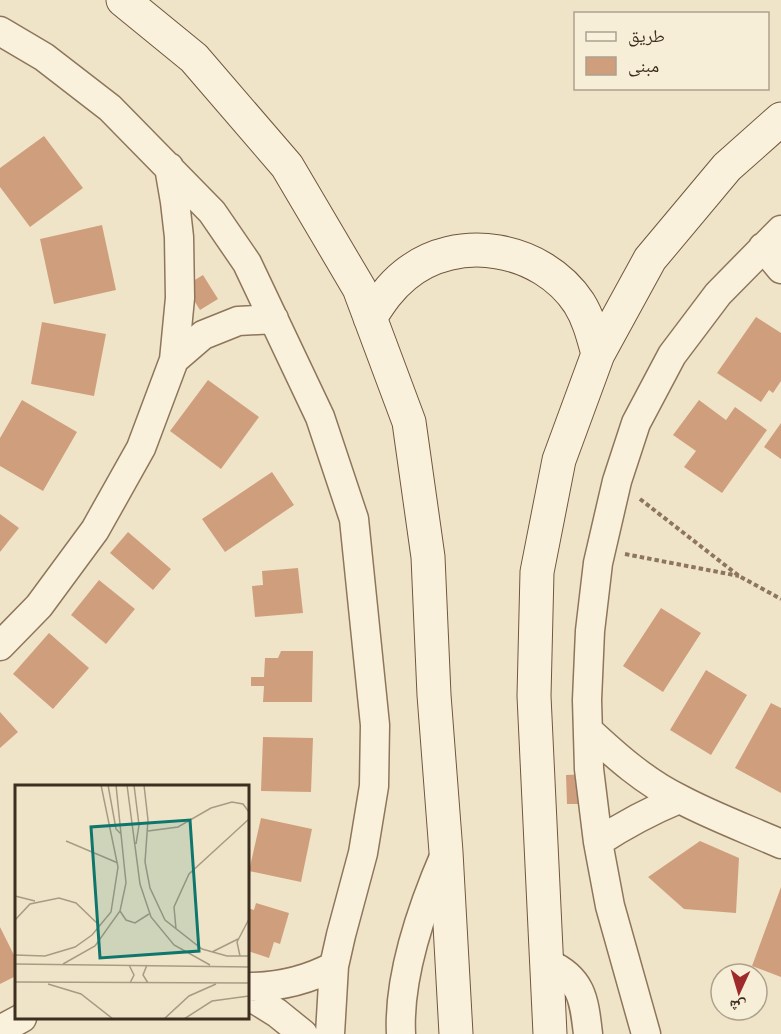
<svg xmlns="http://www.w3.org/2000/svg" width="781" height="1034" font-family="'Noto Serif','Noto Naskh Arabic',serif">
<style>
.building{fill:#cf9f7d}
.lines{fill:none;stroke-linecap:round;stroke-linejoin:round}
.street-casing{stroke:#8d765c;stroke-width:31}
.secondary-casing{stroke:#6f573f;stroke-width:35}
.path{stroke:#8d765c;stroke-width:4;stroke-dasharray:4.5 3;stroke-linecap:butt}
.street{stroke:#faf1dc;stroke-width:28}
.secondary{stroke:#faf1dc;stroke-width:33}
.inset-road{fill:none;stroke:#a89b85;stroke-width:1.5}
.view{fill:#0f766e;fill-opacity:0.15;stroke:#0f766e;stroke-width:3}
.inset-edge{fill:none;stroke:#3d2e20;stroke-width:3}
</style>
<rect width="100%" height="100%" fill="#f0e4c8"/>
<path class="building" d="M44,136L83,188L30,227L0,187V168Z
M102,225L116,290L54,304L40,239Z
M203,275L218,299L200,310L185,286Z
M756,317L781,333V381L773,393L769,390L761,402L717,373Z
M42,322L106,334L94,396L31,384Z
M208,380L259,417L221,469L170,431Z
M22,400L77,432L43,491L0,466V438Z
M699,400L726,420L735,407L767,430L722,493L684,467L696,451L673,435Z
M781,423V459L764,447Z
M272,472L294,505L225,552L202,519Z
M0,514L19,528L0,552Z
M128,532L171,569L153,590L110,553Z
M298,568L303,613L255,617L252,586L263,585L262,571Z
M99,580L135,609L106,644L71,615Z
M661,608L701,633L663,692L623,666Z
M49,633L89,668L53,709L13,674Z
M281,651H313L312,702H263L264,686H251V677H264L265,658H278Z
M706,670L747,695L711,755L670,730Z
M771,703L781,708V793L735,768Z
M0,712L18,732L0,748Z
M263,737L313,738L311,792L261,791Z
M586,774L587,804H567L566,775Z
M261,818L312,829L301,882L249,871Z
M700,841L739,858L736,913L684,909L648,877Z
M781,887V977L752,966Z
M256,903L289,913L280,944L274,942L269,958L248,951V908L254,910Z
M0,927L16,959V976L0,984Z"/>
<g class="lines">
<g class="street-casing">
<path id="street" d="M0,31L44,57L110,108L212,212L247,263L320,417L354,519L375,725L374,786L363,853L341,935L334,966L330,1034
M763,247L781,269
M174,360L203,335L238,321L274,319
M0,646L39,606L95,530L141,448L174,360L180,298L179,237L175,202L169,167
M588,730C616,756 645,782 680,799C712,816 747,829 781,844
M598,842C624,825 650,811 679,799
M547,963C582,978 584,999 588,1034
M248,987C279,987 306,981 334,966
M248,995L277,1013L303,1034
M0,1030L22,1018
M401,1034C398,976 423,905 446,852
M646,1034L610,906L598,842L589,769L587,700L590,631L598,563L617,481L636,423L672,355L718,294L781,230"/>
</g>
<g class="secondary-casing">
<path id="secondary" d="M123,0L194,58L287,166L359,288L409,422L428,557L434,695L446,852L456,1034
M370,318C380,302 390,287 405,275C457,232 542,247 579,303C589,319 593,336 598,354
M550,1034L534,696L537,572L559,460L598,354L650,259L727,167L781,119"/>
</g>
<path class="path" d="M640,499L739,576L781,599
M625,554L739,576"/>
<use href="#street" class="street"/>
<use href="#secondary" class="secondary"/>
</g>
<g transform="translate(15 785)">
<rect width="234" height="234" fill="#f0e4c8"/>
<path class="inset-road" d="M93,0L101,44L106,49M112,0L125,99L136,132L159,160L195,180M119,0L124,40L121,59M129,0L133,35L130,77L135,103L150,135L187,164L212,171H234M133,46L163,42L196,23L217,17L228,19L234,27M51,56L103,78M0,111L20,116M105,126L111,135L120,138L134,129M0,135L15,119L44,113L61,118L85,141M161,144L159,122L174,89L234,34M197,167L223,154M0,170L30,171L60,162L77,150L96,127L103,82L86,0M225,171L222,157L234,134M0,179L234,182M48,179L80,161L105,126L111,98L101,0M114,180L119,190L115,198M132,180L128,190L133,198M0,197L234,198M33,199L66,209L98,234M149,234L174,211L201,199M169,234L197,216L234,211"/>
<path class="view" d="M175,35L184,166L85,173L76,42Z"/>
<rect width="234" height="234" class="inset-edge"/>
</g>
<rect x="574" y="12" width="195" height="78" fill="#f7eed8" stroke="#ada18e" stroke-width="1.5"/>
<rect x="586" y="32" width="30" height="9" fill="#faf1dc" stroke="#ada18e" stroke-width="1.5"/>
<text x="628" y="42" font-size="18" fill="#3d2e20">طريق</text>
<rect x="586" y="57" width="30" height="18" fill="#cf9f7d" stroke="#ada18e" stroke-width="1.5"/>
<text x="628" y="72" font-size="18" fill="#3d2e20">مبنى</text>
<g transform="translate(739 992) rotate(184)"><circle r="28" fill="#f7eed8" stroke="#ada18e" stroke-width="1.5"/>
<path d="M0-4.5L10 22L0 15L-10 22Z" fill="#9e2a2b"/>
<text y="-9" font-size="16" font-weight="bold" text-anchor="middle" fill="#3d2e20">ش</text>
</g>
</svg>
